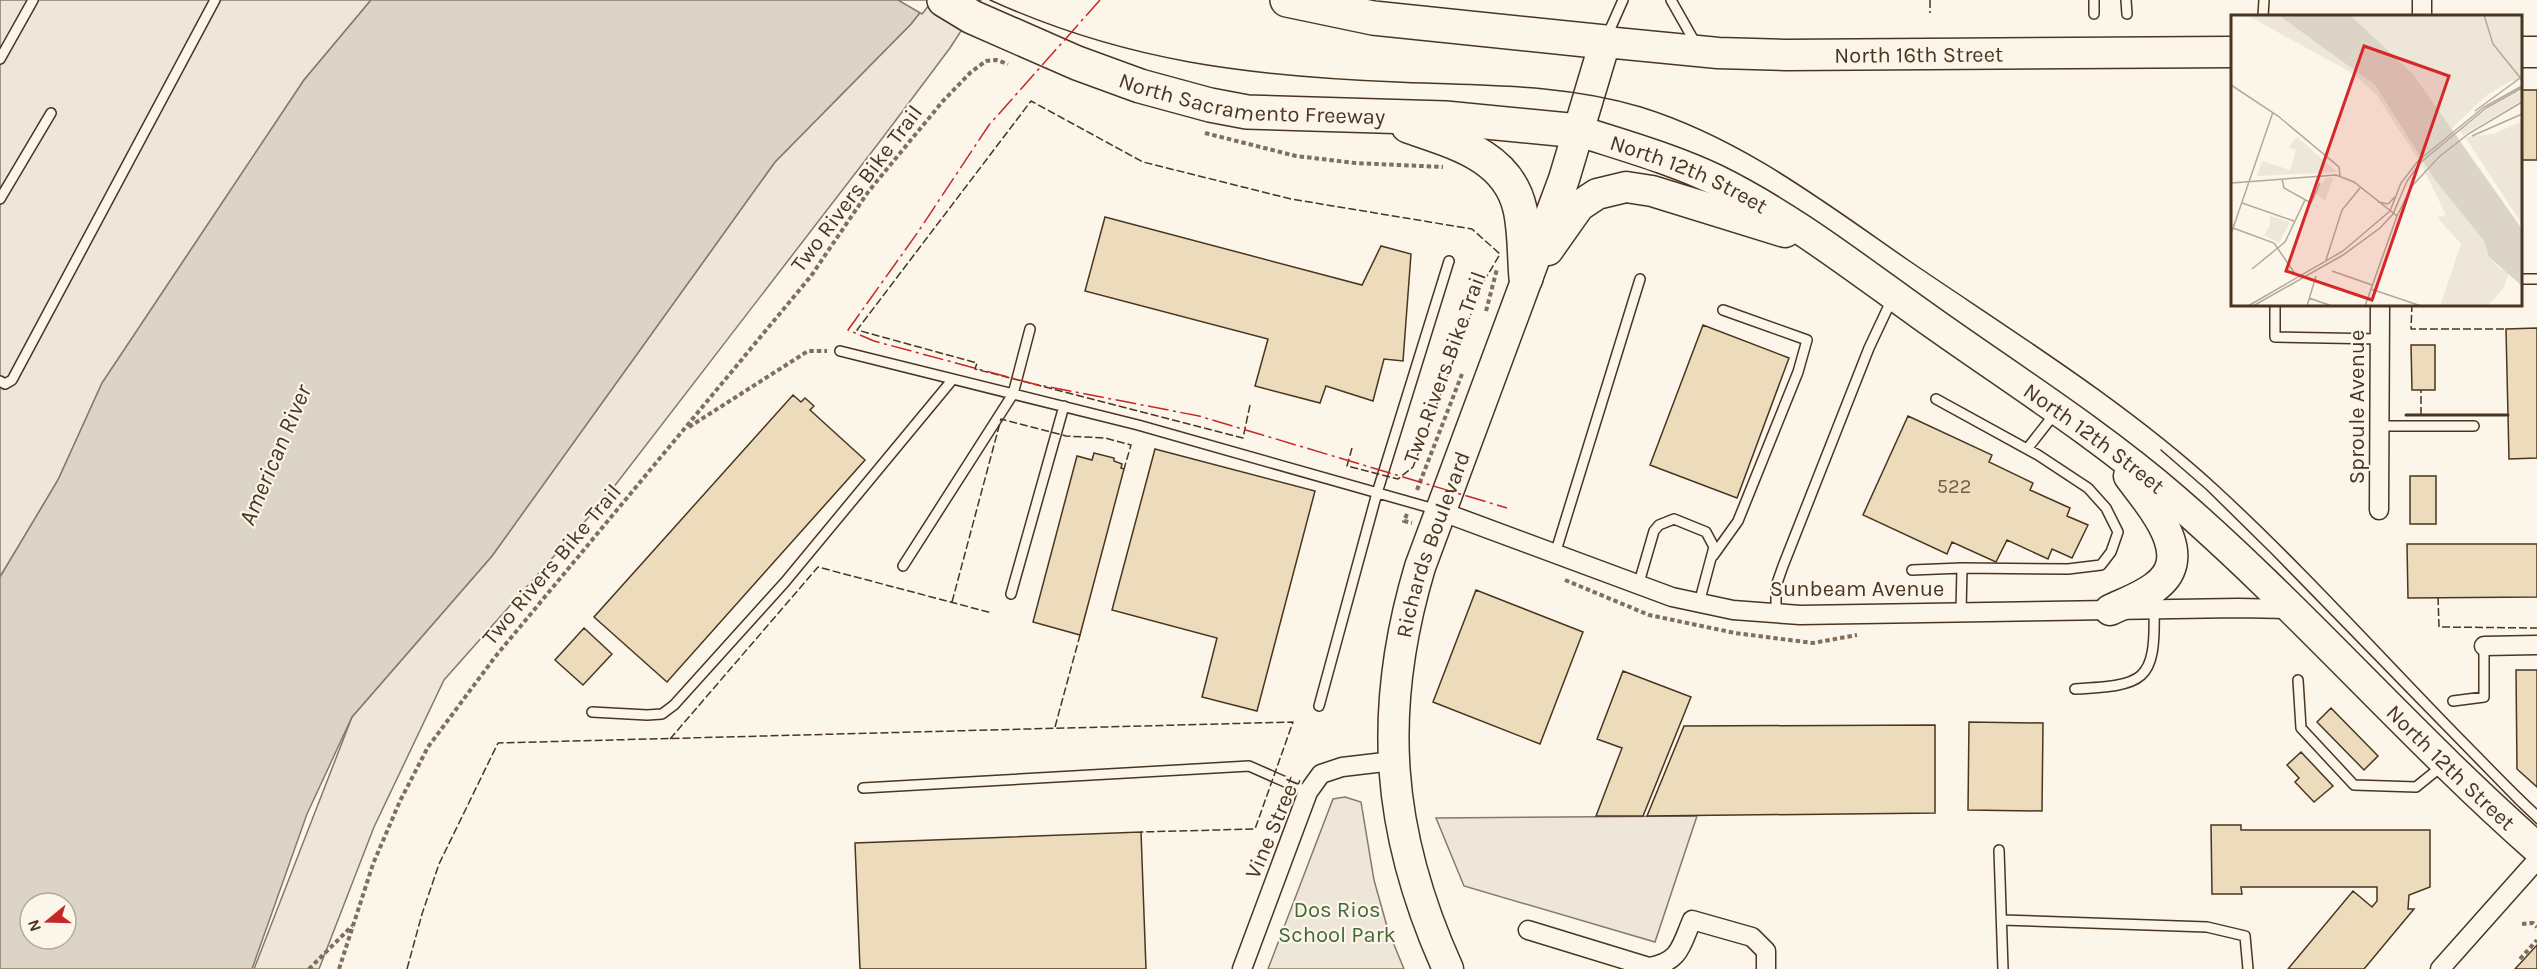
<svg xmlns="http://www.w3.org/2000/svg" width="2537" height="969" font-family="Karla,sans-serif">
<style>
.green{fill:#ede6d9;stroke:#887966;stroke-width:1.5}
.water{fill:#dcd4c6;stroke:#887966;stroke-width:1.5;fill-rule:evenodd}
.pier{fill:#fbf6e9;stroke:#887966;stroke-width:1.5}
.building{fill:#ecdcbc;stroke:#4a3520;stroke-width:1.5}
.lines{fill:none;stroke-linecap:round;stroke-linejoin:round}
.service-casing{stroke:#4a3520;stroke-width:12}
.minor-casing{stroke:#4a3520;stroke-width:21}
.primary-casing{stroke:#4a3520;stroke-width:33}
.motorway-casing{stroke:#4a3520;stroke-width:36}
.path{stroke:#7f6f5c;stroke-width:4;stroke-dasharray:4.5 3;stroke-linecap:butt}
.service{stroke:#fbf6e9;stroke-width:9}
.minor{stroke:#fbf6e9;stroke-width:18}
.primary{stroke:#fbf6e9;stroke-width:30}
.motorway{stroke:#fbf6e9;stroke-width:33}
.tram{stroke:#4a3520;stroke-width:1.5}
.fence{stroke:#4a3520;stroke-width:1.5;stroke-dasharray:8 3;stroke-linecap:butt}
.wall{stroke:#4a3520;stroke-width:3}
.power{stroke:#c62828;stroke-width:1.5;stroke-dasharray:21 4.5 3 4.5;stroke-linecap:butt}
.labels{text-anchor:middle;stroke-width:4.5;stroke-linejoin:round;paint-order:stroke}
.number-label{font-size:20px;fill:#725f47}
.street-label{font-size:22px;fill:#4a3520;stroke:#fbf6e9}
.park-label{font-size:22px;fill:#436837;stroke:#fbf6e9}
.water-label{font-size:24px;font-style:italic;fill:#4a3520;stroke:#fbf6e9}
.inset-road{fill:none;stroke:#b4a999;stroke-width:1.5}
.view{fill:#d62828;fill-opacity:0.15;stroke:#d62828;stroke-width:3}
.inset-edge{fill:none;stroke:#4a3520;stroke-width:3}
</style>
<rect width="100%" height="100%" fill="#fbf6e9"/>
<path class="green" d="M0,0H371L304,80L102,383L58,480L0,577Z
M930,0H981L950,48L884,136L603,501L444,680L374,827L319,969H254L352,717L492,556L775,162L911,24Z
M1345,797L1361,802L1374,880L1388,930L1404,969H1268L1333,799Z
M1697,816L1655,942L1464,886L1436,818Z"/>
<path class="water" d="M371,0H930L911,24L775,162L492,556L352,717L307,814L252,969H0V577L58,480L102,383L304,80ZM30,903H66V939H30Z"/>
<path class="pier" d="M898,0H933L922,14Z"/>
<path class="building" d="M2520,90H2537V160H2520Z
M1105,217L1362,285L1381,246L1411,254L1403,361L1384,359L1373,401L1326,386L1320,403L1255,386L1268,339L1085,291Z
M1703,325L1789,358L1737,498L1650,465Z
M2537,328V458L2509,459L2506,329Z
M2411,345H2435V390H2412Z
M793,395L801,402L805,398L814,406L810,410L865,460L667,682L594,617Z
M1908,416L1992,455L1989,462L2033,483L2030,490L2070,508L2067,516L2088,525L2072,558L2052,549L2048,559L2007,540L1996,562L1952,542L1947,554L1863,515Z
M1155,449L1315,491L1257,711L1202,697L1217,638L1112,610Z
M1094,453L1114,458V461L1122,464L1121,468L1124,469L1080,635L1033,622L1077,456L1092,460Z
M2410,476H2436V524H2410Z
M2407,544H2537V597L2408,598Z
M1476,590L1583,632L1540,744L1433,702Z
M584,628L612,654L583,685L555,660Z
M2516,670H2537V787L2517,769Z
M1623,671L1691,697L1643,816H1596L1622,748L1597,739Z
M2331,708L2378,756L2364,770L2317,722Z
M1969,722L2043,723L2042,811L1968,810Z
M1935,725V813L1647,816L1684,726Z
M2301,752L2333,786L2314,802L2295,782L2299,778L2287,765Z
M2211,825H2241V830H2430V887L2409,895L2408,909H2414L2364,969H2288L2353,891L2372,907L2377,901V887H2241L2242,894H2212Z
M1141,832L1146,969H860L855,843Z
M2537,945V969H2515Z"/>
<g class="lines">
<g class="service-casing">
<path id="service" d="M1671,0L1697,46
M2126,0L2127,14
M2094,14V0
M2263,16L2264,0
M1607,36L1623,0
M0,59L33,0
M0,199L51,113
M2520,279H2537
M2275,304V337L2380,339
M840,351L1138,425L1438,510
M0,381L5,384L12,380L215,0
M1936,399L2038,455L2088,488L2106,508L2118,532L2111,552L2101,565L2068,569L1962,568
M2380,426H2474
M2027,449L2056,412
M1555,554L1640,279
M1713,556L1738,521L1798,372L1807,340L1723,310
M903,566L1013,394L1030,329
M1912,570L1962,568L1961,612
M1638,586L1654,531L1659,525L1674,519L1706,532L1714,547L1699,603
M1011,594L1064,406
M1776,613V586L1783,566L1869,348L1892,299
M2298,680L2301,728L2354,785L2416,787L2442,766
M2075,689C2144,685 2156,683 2154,609
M2453,701L2484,697V646
M1319,706L1377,493L1449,261
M592,712L647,715L662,714L674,705L785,582L953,379
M863,788L1249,766L1308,792
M1999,850L2003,969
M2002,920L2207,927L2245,936L2248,969"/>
</g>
<g class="minor-casing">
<path id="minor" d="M2422,16V0
M2379,510L2380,304
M1440,511L1672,597L1733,610L1800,615L2238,608L2292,609
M2484,646L2537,645
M1528,930L1649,967C1680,962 1681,946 1692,920L1752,937L1766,951V969
M1242,969L1308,792L1321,774L1342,767L1393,761
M2440,969L2537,860"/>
</g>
<g class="primary-casing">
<g id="primary">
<path d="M2520,52H2537"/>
<path id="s1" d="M1579,131C1625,146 1672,159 1716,180C1789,216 1853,266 1919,313C2004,374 2094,430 2174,499C2301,609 2411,737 2537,848"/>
<path d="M1548,250L1579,206L1597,194L1626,187L1652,191L1785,232"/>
<path d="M2110,610C2125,603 2142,597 2155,587C2198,556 2150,505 2129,476"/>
<path id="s2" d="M1448,969C1386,832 1377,711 1420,567L1564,179L1605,42L1718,53L1786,55L2232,52"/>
</g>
</g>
<g class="motorway-casing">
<g id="motorway">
<path id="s3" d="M944,0L972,17L1077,63L1140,86L1210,105L1247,112L1445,118L1579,131"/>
<path d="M1287,0L1373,18L1605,42"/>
<path d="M1408,126C1453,142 1508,155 1520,209C1525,231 1524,255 1526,278"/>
</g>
</g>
<path class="path" d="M1205,133L1296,156L1355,163L1443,167
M1486,311L1497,269
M689,427L808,351H827
M1417,490L1462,374
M1407,514L1404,521L1412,523
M1565,580L1649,615L1735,633L1813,643L1857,635
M2522,924L2533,923L2537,927
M2520,959L2537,940
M309,969L352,926
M339,969L373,864L400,801L428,747L495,657L811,276L868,192L943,101L971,72L986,61L996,60L1008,64"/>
<use href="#service" class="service"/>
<use href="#minor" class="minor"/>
<use href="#primary" class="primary"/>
<use href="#motorway" class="motorway"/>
<path class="tram" d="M990,0C1126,62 1250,76 1397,82C1480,86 1560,83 1641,107C1741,138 1823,201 1908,260C2012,331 2124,400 2217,485C2302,563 2379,649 2460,732C2485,757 2510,784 2537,809
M2161,450L2207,490L2272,554L2516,804L2537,824"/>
<path class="fence" d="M1930,0V13
M2412,304L2411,329H2506
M1250,405L1243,438L975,369L977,363L857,330L1031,101L1143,162L1291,199L1472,229L1500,254L1483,283
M2421,415V390
M1352,448L1347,466L1398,479L1413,467L1471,314
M2438,597L2439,627L2537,628
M952,602L1001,419L1066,436L1105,438L1131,445L1124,469
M1055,727L1080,635
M670,739L818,567L992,613
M407,969L422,914L439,864L498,743L1293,722L1255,829L1141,832"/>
<path class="wall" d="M2406,415H2508"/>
<path class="power" d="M1100,0L989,125L918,232L848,330L874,341L1034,384L1199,416L1507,508"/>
</g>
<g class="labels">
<g class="number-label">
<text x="1954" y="493">522</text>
</g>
<g class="street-label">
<text dy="8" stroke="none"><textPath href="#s2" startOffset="1284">North 16th Street</textPath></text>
<text dy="8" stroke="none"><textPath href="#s3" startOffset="328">North Sacramento Freeway</textPath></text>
<text dy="8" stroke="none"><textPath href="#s1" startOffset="118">North 12th Street</textPath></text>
<text transform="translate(856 188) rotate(-53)" y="8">Two Rivers Bike Trail</text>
<text transform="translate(1444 367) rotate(-70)" y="8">Two Rivers Bike Trail</text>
<text transform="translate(2356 407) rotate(-90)" y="8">Sproule Avenue</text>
<text dy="8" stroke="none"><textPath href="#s1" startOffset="604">North 12th Street</textPath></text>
<text dy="8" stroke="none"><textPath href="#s2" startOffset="438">Richards Boulevard</textPath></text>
<text transform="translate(551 564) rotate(-50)" y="8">Two Rivers Bike Trail</text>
<text x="1857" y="596">Sunbeam Avenue</text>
<text dy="8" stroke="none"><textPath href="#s1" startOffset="1090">North 12th Street</textPath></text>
<text transform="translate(1272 827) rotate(-67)" y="8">Vine Street</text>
</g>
<g class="park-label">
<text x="1337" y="917">Dos Rios<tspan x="1337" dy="25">School Park</tspan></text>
</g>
<g class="water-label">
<text transform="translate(275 455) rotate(-67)" y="8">American River</text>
</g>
</g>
<g transform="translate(2231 15)">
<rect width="291" height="291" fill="#fbf6e9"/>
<path d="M16,0H47L144,70L204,165L253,226L258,242L269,254L278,257L272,274L257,291H209L230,229L206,202L215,200L190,149L145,79L121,58ZM119,0H291V64L280,66L256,80L219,115L181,58ZM291,75V85L232,120L229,115L257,93ZM291,106V209L234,122L263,119ZM66,122L106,157L26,161L31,146L59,155L65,135L58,132ZM95,163H102L94,186L84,178ZM39,201L59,207L48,228L33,220L39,211Z" fill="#ede6d9"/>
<path d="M47,0H119L181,58L291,214V271L258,242L253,226L204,165L144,70Z" fill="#dcd4c6"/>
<path class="inset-road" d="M253,0L262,29L291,65M0,70L47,101L108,152L109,161M244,96L289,63M241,121L291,99M51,164L53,173L80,188L89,168M0,168L105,160L123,167L166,201L134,291M147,187L157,189L164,182M11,188L63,206M159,196L170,168L187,146L253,92L291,71M166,201L181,171L208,142L237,119L291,87M2,213L43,228L65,260M0,219L42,97M95,245L111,195L129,173M21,254L54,227L74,185M101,256L141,270M140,274L190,291M78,283L101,291M17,291L112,236L159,196M22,291L112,240L149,213L162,199L176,166L189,148L255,93L291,73M76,291L85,261"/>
<path class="view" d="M133,31L218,61L141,285L55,256Z"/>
<rect width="291" height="291" class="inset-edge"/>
</g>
<g transform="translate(48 921) rotate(251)"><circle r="28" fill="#fbf6e9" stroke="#b4a999" stroke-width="1.5"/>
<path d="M0-4.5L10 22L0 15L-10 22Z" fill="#c62828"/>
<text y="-9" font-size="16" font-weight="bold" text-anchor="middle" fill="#4a3520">N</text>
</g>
</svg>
